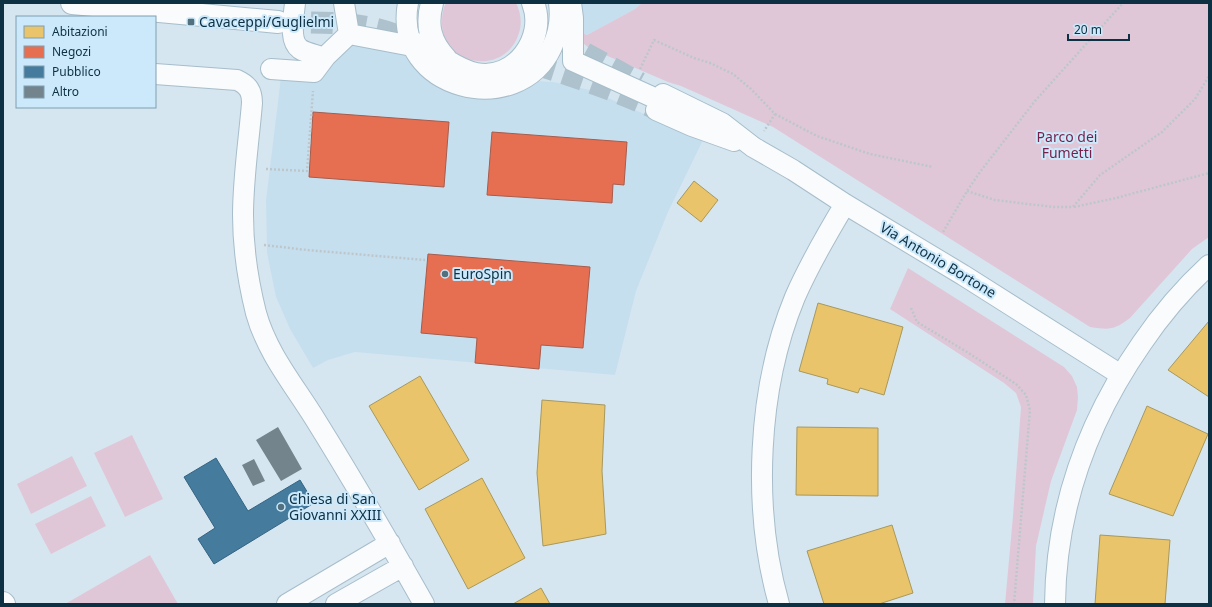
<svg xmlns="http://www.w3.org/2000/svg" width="1212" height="607" font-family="'Noto Sans',sans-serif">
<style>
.built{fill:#c6dfef}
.green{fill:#e0c7d7}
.homes{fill:#e9c46a;stroke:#a7985e}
.shops{fill:#e76f51;stroke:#a65c4c}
.public{fill:#457b9d;stroke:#346482}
.building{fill:#74848c}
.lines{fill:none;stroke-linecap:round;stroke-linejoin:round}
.street-tunnel{stroke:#aec2cd;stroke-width:20;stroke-dasharray:20 10;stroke-linecap:butt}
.secondary-tunnel{stroke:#aec2cd;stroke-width:22;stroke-dasharray:22 11;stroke-linecap:butt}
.street-casing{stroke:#a7bdca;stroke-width:22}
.secondary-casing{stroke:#a7bdca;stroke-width:24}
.path{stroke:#bdc7cb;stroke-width:2.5;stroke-dasharray:2 2;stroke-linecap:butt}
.street{stroke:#f9fbfd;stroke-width:20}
.secondary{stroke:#f9fbfd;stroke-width:22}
.poi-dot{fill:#53707f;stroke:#cbe9fb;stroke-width:1.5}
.labels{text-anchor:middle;stroke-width:4;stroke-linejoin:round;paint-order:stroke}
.poi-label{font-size:14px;fill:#0d3042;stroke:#cbe9fb;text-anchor:start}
.park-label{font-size:14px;fill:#771f4a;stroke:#cbe9fb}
.street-label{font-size:14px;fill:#0d3042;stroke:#cbe9fb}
</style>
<rect width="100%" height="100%" fill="#d6e6f0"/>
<path class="built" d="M574,3H642L635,9L587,35L582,33Z
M356,44L398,50L410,60L521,80L553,82L590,90L703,140L668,212L636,291L615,375L355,352L328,360L313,368L290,329L276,297L267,253L266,200L281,77L321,81V77L345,49Z"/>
<path class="green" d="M446,3H516C521,12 522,24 519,33C506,77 440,67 442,21C442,15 443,8 446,3Z
M642,3H1209V237L1192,249L1130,318C1114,330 1110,330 1090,327L773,127L681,86L668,82L589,48L578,39L582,33L587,35L635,9Z
M908,268L1064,367L1072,376L1077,387L1078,397L1077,410L1051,481L1036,546L1033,604H1005L1013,516L1021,407L1016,393L1004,383L890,309Z
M132,435L163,499L125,517L94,453Z
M72,456L87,486L31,514L17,484Z
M91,496L106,526L51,554L35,524Z
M150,555L178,604H65Z"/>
<path class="homes" d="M694,181L718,200L701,222L677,203Z
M818,303L903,327L884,395L860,388L858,393L827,384L828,379L799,371Z
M1209,321V397L1168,370Z
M420,376L469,460L419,490L369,406Z
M542,400L605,405L602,471L606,534L543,546L537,473Z
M1147,406L1208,434L1173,516L1109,494Z
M797,427L878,428V496L796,495Z
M482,478L525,558L468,589L425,509Z
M892,525L913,593L879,604H824L807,551Z
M1100,535L1170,540L1165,604H1095Z
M541,588L550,604H513Z"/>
<path class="shops" d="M313,112L449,122L444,187L309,177Z
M492,132L627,142L624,185L613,184L612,203L487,195Z
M428,254L590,267L583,348L541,345L539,369L475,363L477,338L421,333Z"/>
<path class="public" d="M216,458L248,511L300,480L314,503L214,564L198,539L215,528L184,477Z"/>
<path class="building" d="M278,427L302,469L281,481L256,440Z
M254,459L265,481L253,486L242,465Z"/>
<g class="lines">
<path class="street-tunnel" d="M559,38L640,82
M535,65C576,78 617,92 656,110"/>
<path class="secondary-tunnel" d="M278,22C324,23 365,20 408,40"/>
<g class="street-casing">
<path id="street" d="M295,3C294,16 288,40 300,49C306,53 317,55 324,58
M344,3L349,34
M408,3C392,90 518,121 552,47C559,33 561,18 559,3
M571,3L573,18V61L659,100
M271,69L314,72L326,56L349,34L412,46
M155,74L237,80C248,85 252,91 252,103C249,140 243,178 243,215C243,248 248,281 256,313C267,353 294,385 315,419C353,480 389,542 424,604
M663,94L722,123L753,147L793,170L845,204L963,275L1121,375
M656,110L692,126L734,141
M287,604L390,543
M336,604L403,566
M779,604C752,509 757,389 795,297C809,265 827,234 845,204
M1055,604C1056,507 1087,422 1142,343C1161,315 1184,288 1209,265"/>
</g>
<g class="secondary-casing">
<path id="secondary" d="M72,3L278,22
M432,3C426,25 430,42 446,59
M416,44C422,47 429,50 435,54C448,61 460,71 476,74C515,82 547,38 533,3
M3,603L4,604"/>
</g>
<path class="path" d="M640,69L654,40L694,58L710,63L733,74L751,89L775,114L764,131
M775,114L817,136L870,154L933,167
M266,169L307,171L313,91
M967,191L995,200L1053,207H1073L1100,175L1162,132L1195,99L1209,76
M1074,207L1116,198L1209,173
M943,232L967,191L980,172L1035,101L1123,3
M264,245L307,250L425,260
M911,308L917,322L967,352L1016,384L1026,395L1030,410L1014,604"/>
<use href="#street" class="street"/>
<use href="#secondary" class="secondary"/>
</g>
<g class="poi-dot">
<rect x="187" y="18" width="8" height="8" rx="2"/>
<circle cx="445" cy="274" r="4"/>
<circle cx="281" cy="507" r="4"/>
</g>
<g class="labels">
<g class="poi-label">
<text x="199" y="27">Cavaceppi/Guglielmi</text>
<text x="453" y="279">EuroSpin</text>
<text x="289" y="504">Chiesa di San<tspan x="289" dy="16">Giovanni XXIII</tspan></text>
</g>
<g class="park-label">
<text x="1067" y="142">Parco dei<tspan x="1067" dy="16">Fumetti</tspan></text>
</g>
<g class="street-label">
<text transform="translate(938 260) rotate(31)" y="5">Via Antonio Bortone</text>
</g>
</g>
<rect width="1212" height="607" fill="none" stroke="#0d3042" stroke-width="8"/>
<rect x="16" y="16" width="140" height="92" fill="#cbe9fb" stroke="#7f9fb1"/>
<rect x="24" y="26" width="20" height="12" fill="#e9c46a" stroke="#7f9fb1"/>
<text x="52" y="36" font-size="12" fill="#0d3042">Abitazioni</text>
<rect x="24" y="46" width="20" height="12" fill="#e76f51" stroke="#7f9fb1"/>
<text x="52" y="56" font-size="12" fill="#0d3042">Negozi</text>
<rect x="24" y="66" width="20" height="12" fill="#457b9d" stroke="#7f9fb1"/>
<text x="52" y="76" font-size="12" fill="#0d3042">Pubblico</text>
<rect x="24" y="86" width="20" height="12" fill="#74848c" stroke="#7f9fb1"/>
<text x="52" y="96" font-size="12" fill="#0d3042">Altro</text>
<path d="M1068 34v6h61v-6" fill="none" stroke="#0d3042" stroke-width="2"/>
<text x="1074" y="34" font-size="12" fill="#0d3042" stroke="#cbe9fb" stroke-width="3" paint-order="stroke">20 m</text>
</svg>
